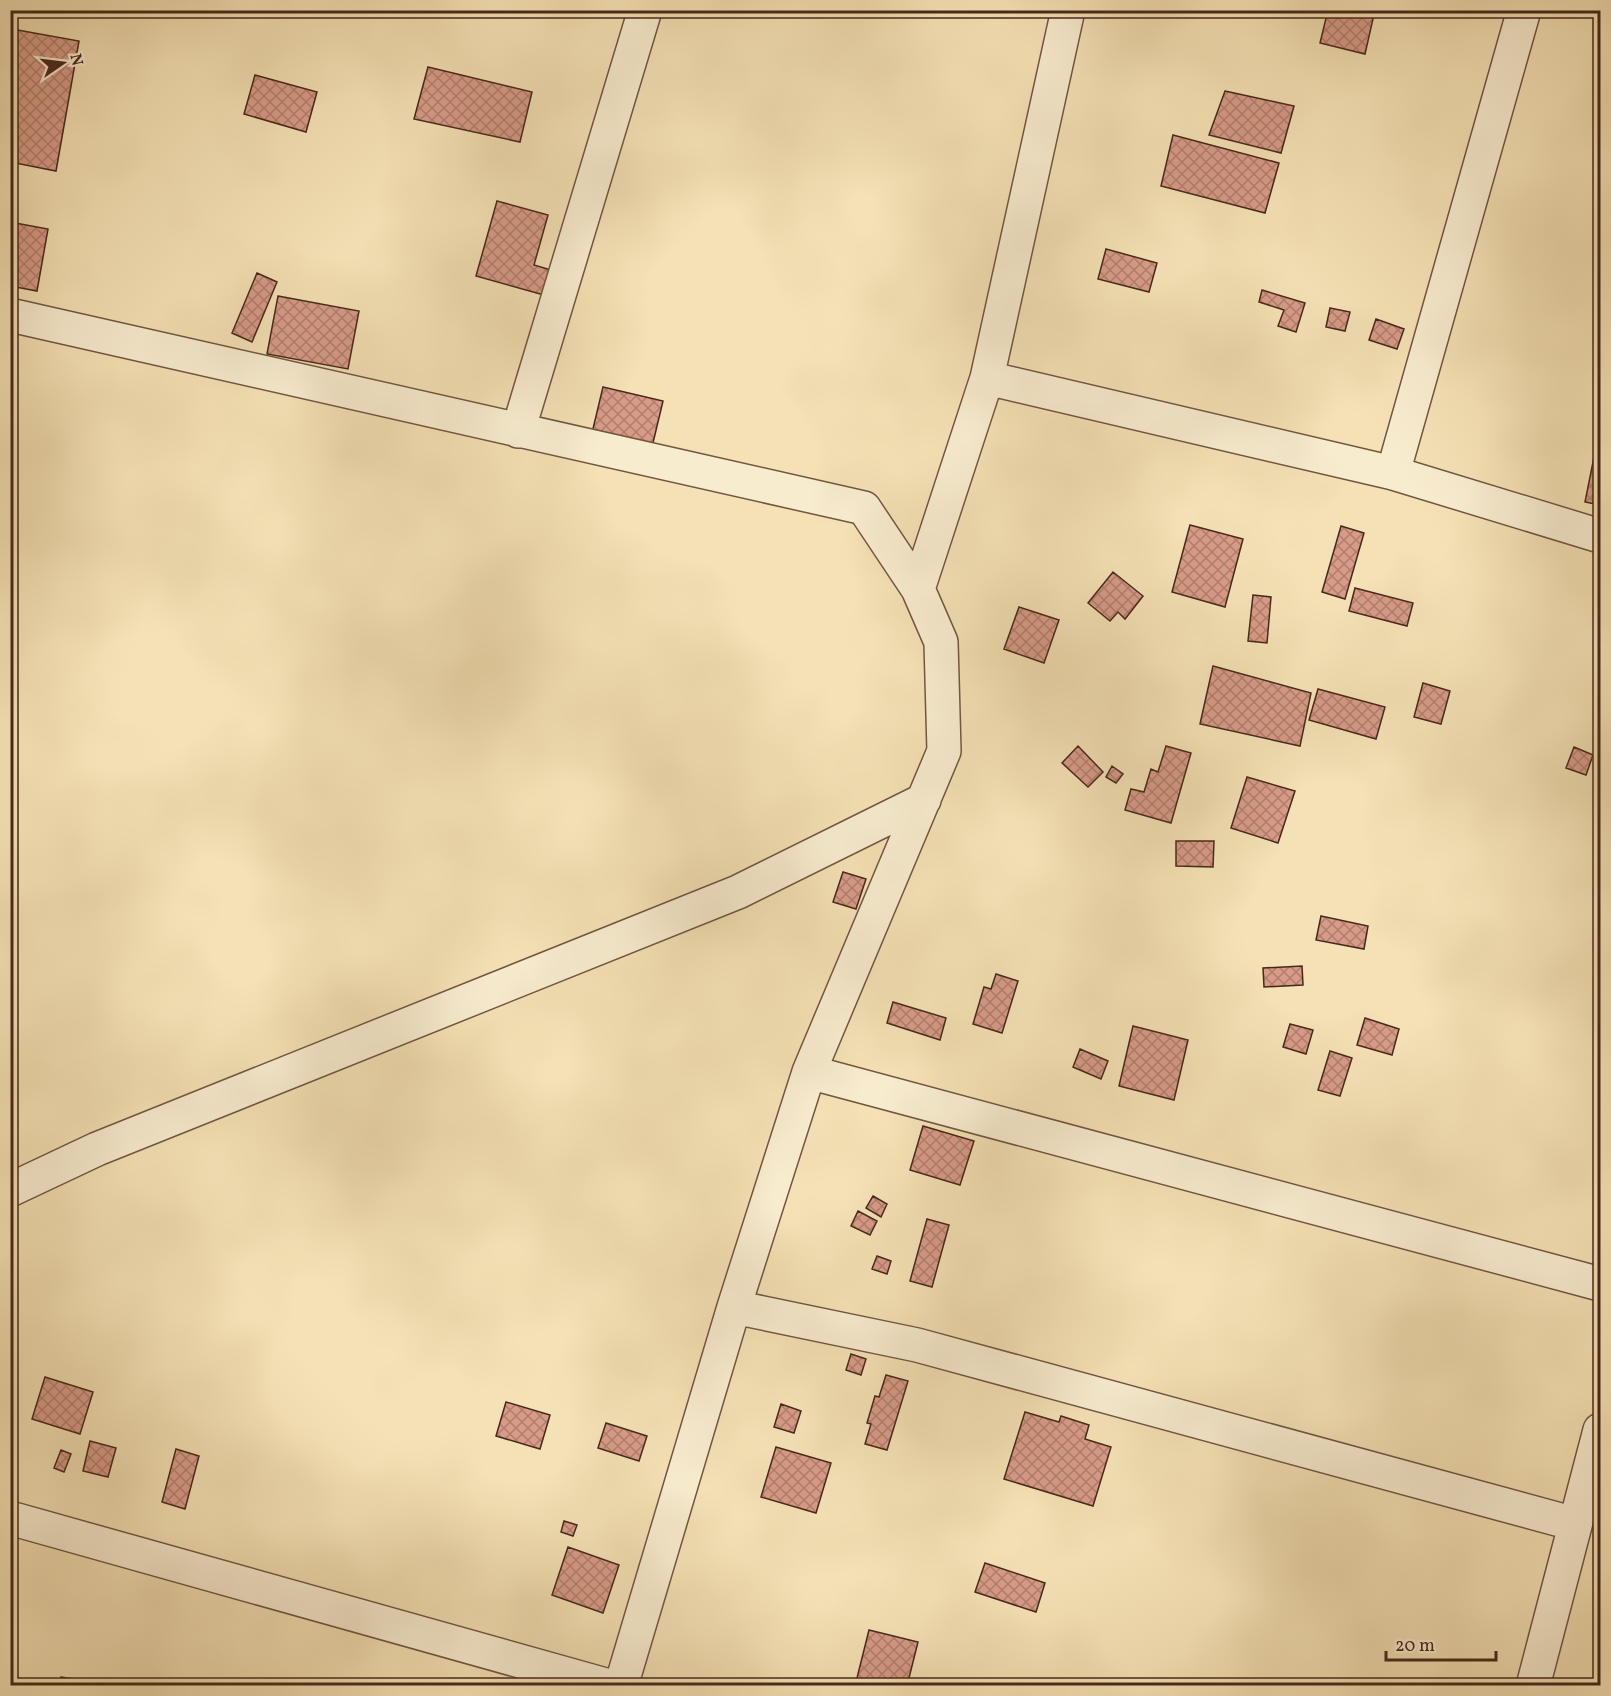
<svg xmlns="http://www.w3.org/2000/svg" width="1611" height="1696" font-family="Vollkorn,serif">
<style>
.building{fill:url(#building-cross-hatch);stroke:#47281a;stroke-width:1.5}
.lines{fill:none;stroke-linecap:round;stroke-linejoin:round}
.minor-casing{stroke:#725641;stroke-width:36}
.minor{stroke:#f8eccf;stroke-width:33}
</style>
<defs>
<pattern id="building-cross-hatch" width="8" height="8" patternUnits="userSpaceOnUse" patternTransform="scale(1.5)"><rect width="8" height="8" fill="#d89b87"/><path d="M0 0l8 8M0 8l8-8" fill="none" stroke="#b17e6e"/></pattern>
</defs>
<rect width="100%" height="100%" fill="#f4e1b5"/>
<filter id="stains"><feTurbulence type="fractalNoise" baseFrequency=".00333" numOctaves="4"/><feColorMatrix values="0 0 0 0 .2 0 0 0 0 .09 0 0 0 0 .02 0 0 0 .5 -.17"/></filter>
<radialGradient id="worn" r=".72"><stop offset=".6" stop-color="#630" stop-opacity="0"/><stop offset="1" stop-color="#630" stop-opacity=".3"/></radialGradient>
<path class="building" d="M1328,10H1375L1365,54L1320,43Z
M12,29L79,41L56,171L10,162Z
M428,67L532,92L520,142L414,119Z
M255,75L317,92L306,132L244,114Z
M1225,91L1294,106L1281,153L1209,135Z
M1173,135L1279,163L1265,213L1161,186Z
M497,201L548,215L534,265L551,270L544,295L476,276Z
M10,222L48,229L37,291L10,286Z
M1106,249L1157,263L1149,292L1098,279Z
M257,273L277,282L252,342L232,333Z
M1262,290L1305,303L1296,332L1278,326L1284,310L1259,302Z
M278,296L359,311L348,369L267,354Z
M1330,308L1350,312L1345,331L1326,327Z
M1376,319L1404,329L1397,349L1369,340Z
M603,387L663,401L652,447L592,433Z
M1599,432L1600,433V505L1585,502Z
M1190,525L1243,539L1225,607L1172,592Z
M1341,526L1364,533L1345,599L1322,592Z
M1113,572L1143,596L1125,619L1118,612L1110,621L1088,603Z
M1355,588L1413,603L1407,626L1349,611Z
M1253,595L1271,597L1267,643L1248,641Z
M1019,607L1059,620L1044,663L1004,649Z
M1213,666L1311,693L1300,746L1200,724Z
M1423,683L1450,691L1441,724L1414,717Z
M1318,689L1385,707L1376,739L1309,720Z
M1078,746L1103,772L1088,787L1062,763Z
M1166,746L1191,753L1171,823L1125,810L1131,789L1144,792L1151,769L1158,772Z
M1574,747L1593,755L1586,775L1566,768Z
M1112,766L1123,774L1116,783L1106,777Z
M1247,777L1295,791L1278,843L1231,828Z
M1176,841H1214L1213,867L1176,866Z
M843,872L866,879L856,909L833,902Z
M1321,916L1368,926L1364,949L1316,940Z
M1302,966L1303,985L1264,987L1263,968Z
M996,974L1018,981L1002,1033L973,1024L984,987L991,989Z
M893,1002L946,1018L940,1040L887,1023Z
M1365,1018L1399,1029L1392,1055L1357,1045Z
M1290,1024L1313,1030L1306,1054L1283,1047Z
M1133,1026L1188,1040L1174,1100L1119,1086Z
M1080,1049L1108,1061L1101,1079L1073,1067Z
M1330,1051L1352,1058L1340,1096L1318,1090Z
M923,1126L974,1141L960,1185L910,1170Z
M873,1196L887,1204L881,1217L866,1208Z
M858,1211L877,1221L870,1235L851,1226Z
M927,1219L949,1225L932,1287L910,1281Z
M877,1256L891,1261L887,1274L872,1269Z
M851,1354L866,1359L861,1375L846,1370Z
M886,1375L908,1381L887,1450L865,1444L871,1424L867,1423L875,1396L879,1397Z
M45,1377L93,1392L80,1434L32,1419Z
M506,1402L550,1415L540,1449L496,1436Z
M781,1404L801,1411L794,1433L774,1427Z
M1025,1412L1059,1422L1061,1416L1089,1425L1085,1439L1111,1447L1093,1506L1004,1479Z
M606,1423L647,1436L639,1461L598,1448Z
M90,1441L116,1448L108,1477L83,1471Z
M776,1447L831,1463L816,1513L761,1497Z
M176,1449L199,1456L185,1509L162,1502Z
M61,1450L71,1454L64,1472L54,1468Z
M564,1521L577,1525L573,1536L561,1532Z
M568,1547L619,1565L603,1613L552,1595Z
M985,1563L1045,1583L1036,1612L975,1592Z
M869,1630L918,1642L907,1686H855Z
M61,1677L104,1684V1686H59Z"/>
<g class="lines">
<g class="minor-casing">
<path id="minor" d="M10,315L864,508L918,589L941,642L944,751L809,1072L734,1307L621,1686
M987,378L1393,473L1600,536
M518,431L645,10
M1393,473L1524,10
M918,589L987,378L1068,10
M809,1072L1600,1284
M10,1190L97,1149L738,892L924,800
M734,1307L917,1345L1575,1524
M10,1518L609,1686
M1533,1686L1600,1430"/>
</g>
<use href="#minor" class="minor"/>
</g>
<rect width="1611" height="1696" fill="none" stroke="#f4e1b5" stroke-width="36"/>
<rect x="12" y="12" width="1587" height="1672" fill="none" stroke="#47281a" stroke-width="3"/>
<rect x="18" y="18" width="1575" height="1660" fill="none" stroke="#47281a" stroke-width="1.5"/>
<g transform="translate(63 63) rotate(76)" stroke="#f8eccf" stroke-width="4.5" paint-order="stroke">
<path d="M0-4.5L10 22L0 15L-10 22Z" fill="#47281a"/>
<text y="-9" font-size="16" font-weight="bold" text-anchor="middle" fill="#47281a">N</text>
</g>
<path d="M1386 1651v9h110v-9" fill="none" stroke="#47281a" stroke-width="3"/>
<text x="1395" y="1651" font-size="18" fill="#47281a" stroke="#f8eccf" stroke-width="4.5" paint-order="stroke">20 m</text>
<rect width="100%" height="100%" filter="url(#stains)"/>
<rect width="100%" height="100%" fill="url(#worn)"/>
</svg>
